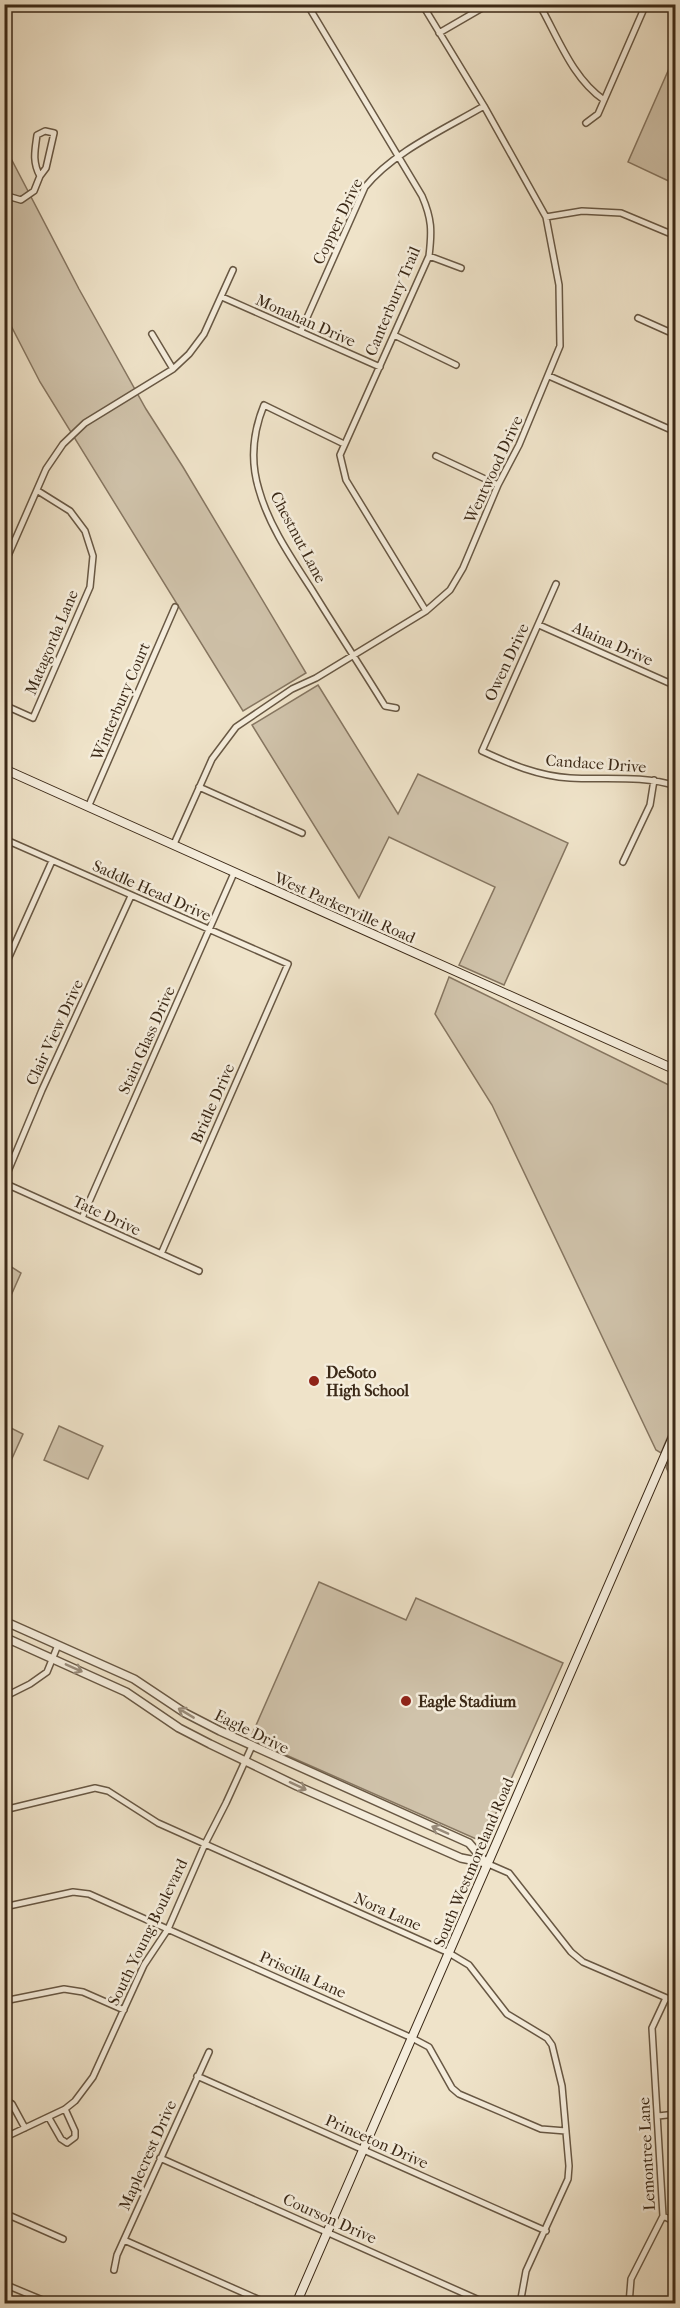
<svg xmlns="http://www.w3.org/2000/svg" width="680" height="2308" font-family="'IM FELL French Canon',serif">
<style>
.green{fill:#d0c3ab;stroke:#867661;stroke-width:1.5}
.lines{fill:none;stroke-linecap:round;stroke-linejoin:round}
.minor-casing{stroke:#685844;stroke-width:8}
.tertiary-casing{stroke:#685844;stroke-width:10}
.secondary-casing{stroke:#3b2917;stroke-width:10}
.minor{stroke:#f5eddc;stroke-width:5}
.tertiary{stroke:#f5eddc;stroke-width:7}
.secondary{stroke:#f5eddc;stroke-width:8}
.oneway{stroke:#988b7a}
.poi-dot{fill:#8f2418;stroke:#f5eddc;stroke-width:2}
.labels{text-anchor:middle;stroke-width:5;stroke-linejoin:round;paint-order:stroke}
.street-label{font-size:16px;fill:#3b2917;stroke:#f5eddc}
.poi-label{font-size:16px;font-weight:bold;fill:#3b2917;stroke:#f5eddc;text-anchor:start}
</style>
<rect width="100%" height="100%" fill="#efe3c9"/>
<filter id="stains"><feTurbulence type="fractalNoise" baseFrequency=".00333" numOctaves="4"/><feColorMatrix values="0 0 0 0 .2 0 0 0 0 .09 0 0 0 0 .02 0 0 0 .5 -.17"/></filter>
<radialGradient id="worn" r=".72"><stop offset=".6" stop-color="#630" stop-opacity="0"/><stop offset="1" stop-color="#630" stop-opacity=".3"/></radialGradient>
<path class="green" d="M675,55V184L628,162Z
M4,145L79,289L146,409L183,467L306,673L243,711L40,382L5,314Z
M318,685L398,814L418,774L568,843L504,985L459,965L495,887L389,837L359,898L252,725Z
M449,977L675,1088L676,1417L661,1453L656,1450L492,1105L435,1014Z
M5,1263L21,1273L5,1309Z
M7,1426L23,1434L5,1474L4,1431Z
M59,1426L103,1446L88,1479L44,1460Z
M675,1447V1487L666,1467Z
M319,1582L406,1620L416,1598L563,1663L483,1842L250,1739Z"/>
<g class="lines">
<g class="minor-casing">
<path id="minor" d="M307,4L422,196C432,219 432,231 429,256L340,455L346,480L426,611
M539,4C558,37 572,78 604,100
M439,33L489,4
M586,123L598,114L646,4
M45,131L54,133L46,168L40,176C32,162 35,150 37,135Z
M4,195L21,200L34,191L40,176
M546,217L582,211L621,213L676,236
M429,256L461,268
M222,297L380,367
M638,318L676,335
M301,331L365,187C393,152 445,129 484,106
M152,334L173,369
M394,335L456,365
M549,376L676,432
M344,444L264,405C253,432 250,461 259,490C269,526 292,559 312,590C336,629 361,667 385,706L396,708
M436,456L498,485
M4,565L46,469L63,444L85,423L173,369L189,354L204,334L233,270
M556,584L482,751C510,764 538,776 570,778C605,780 642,775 676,786
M539,625L676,686
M4,705L33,718L90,587L93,556L85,531L70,511L38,491
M199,787L302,833
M89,805L175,607
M4,839L288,964L161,1254
M174,844L212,759L236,727L292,689L316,678L426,611L450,590L463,568L498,485L519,445L560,346L559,285L546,217L484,106L422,4
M623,862L650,805L654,780
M4,968L52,861
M4,1181L42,1090L131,896
M4,1183L199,1271
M82,1218L234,873
M4,1697L30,1684L47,1672L58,1645
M4,1810L95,1788L108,1791L158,1823L449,1953L469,1965L507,2014L547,2038L552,2045L562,2086L569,2166L568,2179L526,2271L520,2304
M486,1863L509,1873L571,1952L583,1962L676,2002
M4,1907L73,1892L89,1894L412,2038L429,2047L452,2088L459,2094L541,2129L566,2131
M4,2001L64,1989L83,1992L124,2010
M197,2076L546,2231
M4,2099L12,2104L25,2128
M658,2116L676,2114
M49,2118L61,2139L67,2143L75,2137V2131L65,2109
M4,2140L10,2135L65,2109L75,2101L93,2077L144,1965L168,1929L205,1844L226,1803L252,1746
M160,2158L488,2304
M4,2213L63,2239
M663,2216L676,2222
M124,2240L269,2304
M114,2270L117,2255L209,2052
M4,2284L52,2304
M630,2298L641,2304
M629,2304L631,2279L663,2216L652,2028L666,1998"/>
</g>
<g class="tertiary-casing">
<path id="tertiary" d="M4,1621L134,1679L185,1713L220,1731L469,1843L486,1863
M4,1637L126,1692L179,1728L210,1744L297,1786L461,1858L486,1863"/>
</g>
<g class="secondary-casing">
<path id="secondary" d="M4,769L676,1070
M296,2304C425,2013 548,1721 676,1430"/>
</g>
<use href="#minor" class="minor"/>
<use href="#tertiary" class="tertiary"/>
<use href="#secondary" class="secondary"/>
</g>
<defs><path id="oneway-shaft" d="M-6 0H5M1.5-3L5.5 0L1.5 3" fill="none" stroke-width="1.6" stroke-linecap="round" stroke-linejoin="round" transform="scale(1.5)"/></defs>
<g class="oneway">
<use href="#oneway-shaft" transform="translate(74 1668) rotate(24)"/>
<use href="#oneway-shaft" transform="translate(186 1713) rotate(-149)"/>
<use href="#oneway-shaft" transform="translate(298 1786) rotate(25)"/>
<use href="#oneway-shaft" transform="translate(440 1830) rotate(-156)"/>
</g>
<g class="poi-dot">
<circle cx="314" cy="1381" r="6"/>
<circle cx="406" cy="1701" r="6"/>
</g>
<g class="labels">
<g class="street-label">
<text transform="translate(337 221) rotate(-64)" y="6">Copper Drive</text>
<text transform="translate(392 301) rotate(-67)" y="6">Canterbury Trail</text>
<text transform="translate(306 320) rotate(24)" y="6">Monahan Drive</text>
<text transform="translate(493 469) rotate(-65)" y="6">Wentwood Drive</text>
<text transform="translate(299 537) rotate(62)" y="6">Chestnut Lane</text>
<text transform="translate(51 642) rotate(-67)" y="6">Matagorda Lane</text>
<text transform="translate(613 643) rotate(24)" y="6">Alaina Drive</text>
<text transform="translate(506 662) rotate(-65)" y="6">Owen Drive</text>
<text transform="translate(120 701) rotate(-67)" y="6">Winterbury Court</text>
<text transform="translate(596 763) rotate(4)" y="6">Candace Drive</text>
<text transform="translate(152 890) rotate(24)" y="6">Saddle Head Drive</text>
<text transform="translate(345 907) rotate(24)" y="6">West Parkerville Road</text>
<text transform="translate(54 1032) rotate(-65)" y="6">Clair View Drive</text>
<text transform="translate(146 1040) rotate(-66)" y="6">Stain Glass Drive</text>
<text transform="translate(212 1103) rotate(-66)" y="6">Bridle Drive</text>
<text transform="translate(107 1215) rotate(25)" y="6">Tate Drive</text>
<text transform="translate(252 1731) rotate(26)" y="6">Eagle Drive</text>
<text transform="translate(473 1862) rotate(-67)" y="6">South Westmoreland Road</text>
<text transform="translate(388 1911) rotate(24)" y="6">Nora Lane</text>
<text transform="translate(147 1932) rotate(-64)" y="6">South Young Boulevard</text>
<text transform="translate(303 1974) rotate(24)" y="6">Priscilla Lane</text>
<text transform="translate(377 2141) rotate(24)" y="6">Princeton Drive</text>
<text transform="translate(646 2154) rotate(-93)" y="6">Lemontree Lane</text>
<text transform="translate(147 2155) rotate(-66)" y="6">Maplecrest Drive</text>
<text transform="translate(330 2218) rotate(24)" y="6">Courson Drive</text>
</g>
<g class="poi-label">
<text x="326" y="1378">DeSoto<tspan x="326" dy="18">High School</tspan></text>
<text x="418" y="1707">Eagle Stadium</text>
</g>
</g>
<rect width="680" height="2308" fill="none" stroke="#efe3c9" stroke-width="24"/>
<rect x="6" y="6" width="668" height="2296" fill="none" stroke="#3b2917" stroke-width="3"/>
<rect x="12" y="12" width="656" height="2284" fill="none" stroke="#3b2917" stroke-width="1.5"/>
<rect width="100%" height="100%" filter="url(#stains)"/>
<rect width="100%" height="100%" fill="url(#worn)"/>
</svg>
